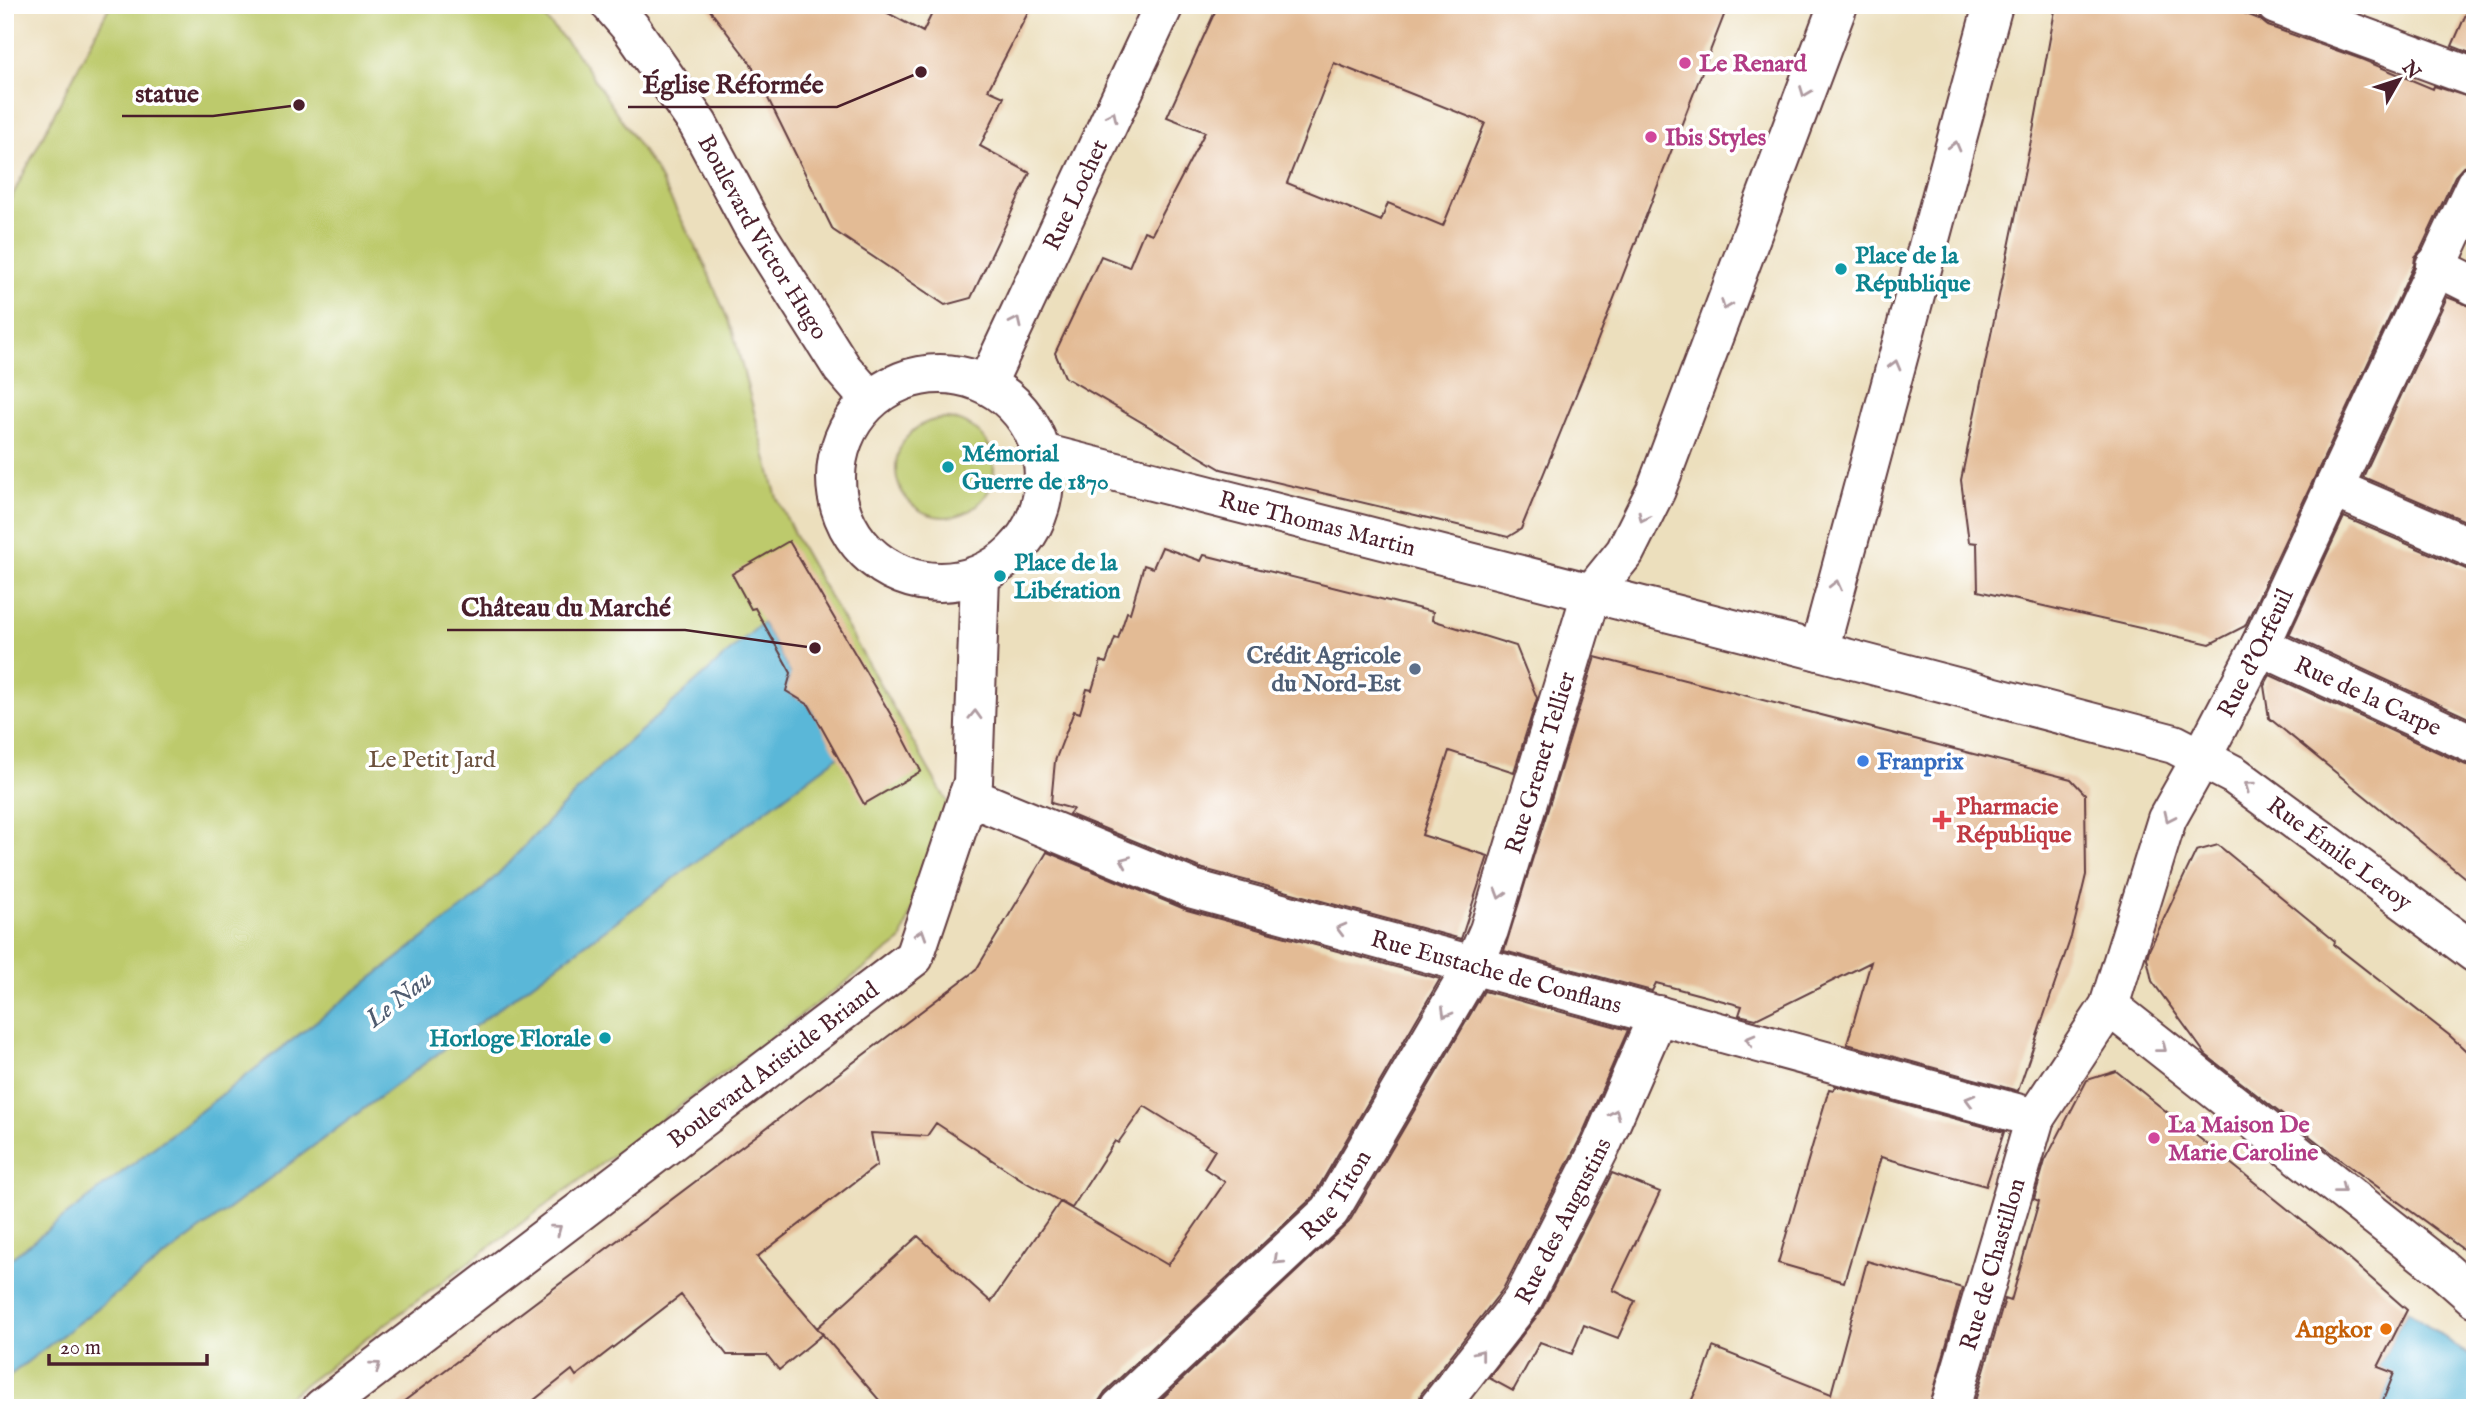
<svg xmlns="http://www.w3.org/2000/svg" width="2480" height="1413" font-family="'IM FELL English',serif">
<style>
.green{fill:#bdca6c;stroke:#84744c;stroke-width:2}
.water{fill:#5ab7d8;stroke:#526b82;stroke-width:2}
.building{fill:#e3bb95;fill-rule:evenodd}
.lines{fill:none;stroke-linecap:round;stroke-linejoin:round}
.pedestrian-casing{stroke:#623c41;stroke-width:42}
.minor-casing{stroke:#623c41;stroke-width:42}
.pedestrian{stroke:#fff;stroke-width:38}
.minor{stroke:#fff;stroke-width:38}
.oneway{stroke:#ae9aa0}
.hotel-dot{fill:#d1479c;stroke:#fff;stroke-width:2.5}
.culture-dot{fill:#0f9aa8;stroke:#fff;stroke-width:2.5}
.service-dot{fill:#5c6f8a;stroke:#fff;stroke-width:2.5}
.shop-dot{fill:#3f7fe0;stroke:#fff;stroke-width:2.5}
.health-dot{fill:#e0444e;stroke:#fff;stroke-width:2.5}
.food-dot{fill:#e8710a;stroke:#fff;stroke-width:2.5}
.labels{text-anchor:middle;stroke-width:7;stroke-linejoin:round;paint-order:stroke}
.hotel-label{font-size:24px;font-weight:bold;fill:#b23c85;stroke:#fff;text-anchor:start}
.street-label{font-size:24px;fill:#4a1f2b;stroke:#fff}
.culture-label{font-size:24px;font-weight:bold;fill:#0d838f;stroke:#fff;text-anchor:start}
.service-label{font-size:24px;font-weight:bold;fill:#4e5e75;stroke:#fff;text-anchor:end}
.park-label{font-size:24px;fill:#6c523e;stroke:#fff}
.shop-label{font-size:24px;font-weight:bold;fill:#366cbe;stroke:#fff;text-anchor:start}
.health-label{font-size:24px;font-weight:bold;fill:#be3a42;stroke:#fff;text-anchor:start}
.food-label{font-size:24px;font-weight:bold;fill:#c56008;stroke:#fff;text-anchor:end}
.water-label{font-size:26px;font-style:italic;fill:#505c70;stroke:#fff}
.leader{fill:none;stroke:#4a1f2b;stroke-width:2.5}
.callout-dot{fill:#4a1f2b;stroke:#fff;stroke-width:2.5}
.callout-label{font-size:26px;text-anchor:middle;font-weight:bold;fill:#4a1f2b;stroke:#fff;stroke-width:7;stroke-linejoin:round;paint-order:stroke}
</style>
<rect width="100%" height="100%" fill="#fff"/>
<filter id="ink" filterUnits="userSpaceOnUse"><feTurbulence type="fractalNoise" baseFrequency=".0143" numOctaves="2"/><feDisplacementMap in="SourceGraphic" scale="14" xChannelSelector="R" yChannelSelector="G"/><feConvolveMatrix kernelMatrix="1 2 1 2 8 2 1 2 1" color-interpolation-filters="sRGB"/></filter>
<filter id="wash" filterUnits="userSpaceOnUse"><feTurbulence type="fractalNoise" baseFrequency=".00686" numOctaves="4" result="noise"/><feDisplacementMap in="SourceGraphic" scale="28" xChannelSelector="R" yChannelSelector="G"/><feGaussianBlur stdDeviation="1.57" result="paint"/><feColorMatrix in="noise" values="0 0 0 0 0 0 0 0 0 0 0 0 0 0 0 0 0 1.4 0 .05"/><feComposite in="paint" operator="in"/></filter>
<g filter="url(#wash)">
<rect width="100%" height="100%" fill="#ecdfbd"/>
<path class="green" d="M110,5H533L575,51L656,171L704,263L733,332L777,498L797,540L948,803L901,941L273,1408H5V210Z
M896 468a49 49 0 1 1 98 0a49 49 0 1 1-98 0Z"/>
<path class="water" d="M763,622L792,675L788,681L789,691L795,697L805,698L839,756L176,1248L5,1379V1263L475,898L598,769Z
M2407,1310L2475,1360V1408H2380L2393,1373L2378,1367Z"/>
<g id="blocks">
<path class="building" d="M706,5H873L923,32L936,5H1032L988,90L1004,97L980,146L1030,173L971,298L945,305L833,230L751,64Z
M1218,5H1728L1590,360L1521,529L1508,537L1221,469L1065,377L1055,353L1101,256L1129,267L1144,231L1152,234L1205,132L1167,117ZM1334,63L1485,123L1443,226L1388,203L1381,221L1287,183Z
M2056,5H2224L2259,19L2268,26L2361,59L2433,89L2434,86L2475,99V163L2463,167L2455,176L2420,251L2415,257L2414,265L2245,626L2210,644L1978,591L1977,543L1969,542L1961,480L2034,126Z
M2470,5H2475V55L2452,46Z
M2447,297L2475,308V512L2470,523L2363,477Z
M2344,517L2466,569L2475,570V721L2289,635Z
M789,541L898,727L921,771L864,804L809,705L786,691L791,673L755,608L751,609L732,574Z
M1162,547L1201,561L1204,555L1433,612L1432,620L1516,646L1537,698L1514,772L1449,751L1422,835L1488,856L1461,939L1200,868L1069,814L1073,809L1051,803L1055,761L1074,711L1080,713L1087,689L1092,690L1101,661L1106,663L1115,638L1118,639L1127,612L1130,613L1144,565L1153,568Z
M1595,657L2071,779L2085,794L2086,875L2071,937L2018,1091L1847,1044L1871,962L1756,1019L1739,1015L1742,1006L1656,983L1652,991L1504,951Z
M2270,675L2466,765L2475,766V886L2269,718L2264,686Z
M2218,845L2335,941L2334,945L2449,1035L2475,1059V1258L2330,1152L2206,1055L2152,981L2147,958L2149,950L2196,851Z
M1047,852L1187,910L1440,979L1313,1197L1105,1392L1099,1401V1408H886L817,1328L823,1334L779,1370L767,1355H727L681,1295L576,1376L572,1370L524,1408H395L976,970ZM1144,1106L1215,1150L1204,1168L1225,1182L1168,1265L1060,1202L991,1302L918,1236L817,1328L757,1257L877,1165L871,1133L927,1136L936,1123L1027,1183L1072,1208L1115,1141L1118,1143Z
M1484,991L1628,1030L1581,1137L1503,1289L1421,1394L1417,1408H1152L1349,1222Z
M2116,1071L2341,1252L2407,1310L2378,1367L2394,1373L2380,1408H1973L2005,1299L2011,1301L2039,1201L2034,1199L2045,1161L2087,1080Z
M1835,1086L2004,1132L1986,1186L1881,1157L1844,1282L1778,1263L1829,1089L1834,1090Z
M1612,1173L1660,1192L1613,1290L1635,1301L1618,1338L1584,1325L1572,1354L1540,1342L1513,1391L1489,1378L1541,1311Z
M1867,1261L1962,1288L1929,1408H1688L1704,1374L1713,1347L1831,1394Z"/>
</g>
</g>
<g filter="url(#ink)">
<use href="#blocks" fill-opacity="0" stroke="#623c41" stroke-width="2"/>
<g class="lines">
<g class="pedestrian-casing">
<g id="pedestrian">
<path d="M2276,5L2475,78"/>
<path d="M2435,266L2475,286"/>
<path d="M2333,488L2475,549"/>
<path id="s1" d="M2260,646L2475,745"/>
<path id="s2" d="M2202,757L2260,646L2475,185"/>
</g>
</g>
<g class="minor-casing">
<g id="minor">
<path id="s3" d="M611,5L631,28L698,124L753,227L842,368L869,399"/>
<circle cx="940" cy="478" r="104"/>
<path id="s4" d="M987,383L1164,5"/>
<path id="s5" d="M1042,453L1819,651L2174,744L2234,775L2475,953"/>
<path d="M1819,651L1993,5"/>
<path id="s6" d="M968,796L1193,889L2035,1118"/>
<path d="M2109,1006L2441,1268L2475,1298"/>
<path id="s7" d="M322,1408L914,957L973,782L980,576"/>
<path id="s8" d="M1120,1408L1330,1211L1474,965L1489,930L1591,594L1625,552L1656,490L1838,5"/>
<path id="s9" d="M1438,1408L1522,1301L1601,1146L1658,1015"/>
<path id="s10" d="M1950,1408L2035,1118L2109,1006L2167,819L2202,757"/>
</g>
</g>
<use href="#pedestrian" class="pedestrian"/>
<use href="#minor" class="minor"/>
</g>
<defs><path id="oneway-chevron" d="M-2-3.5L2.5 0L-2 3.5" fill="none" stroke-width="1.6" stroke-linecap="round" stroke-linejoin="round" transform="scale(1.75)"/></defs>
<g class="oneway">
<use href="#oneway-chevron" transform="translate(1805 92) rotate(111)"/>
<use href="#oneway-chevron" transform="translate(1112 116) rotate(-65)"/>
<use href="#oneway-chevron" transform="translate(1955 146) rotate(-75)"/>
<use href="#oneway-chevron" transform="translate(1726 305) rotate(111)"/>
<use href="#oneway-chevron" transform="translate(1016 322) rotate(-65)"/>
<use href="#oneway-chevron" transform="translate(1895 365) rotate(-75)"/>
<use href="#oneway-chevron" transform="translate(1643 517) rotate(116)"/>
<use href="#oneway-chevron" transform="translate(1836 585) rotate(-76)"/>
<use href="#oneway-chevron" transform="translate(975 715) rotate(-88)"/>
<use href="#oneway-chevron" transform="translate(2249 786) rotate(-144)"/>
<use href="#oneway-chevron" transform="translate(2169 817) rotate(115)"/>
<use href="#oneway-chevron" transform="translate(1125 861) rotate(-157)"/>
<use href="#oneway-chevron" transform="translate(1500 894) rotate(107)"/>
<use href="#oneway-chevron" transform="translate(1341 929) rotate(-165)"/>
<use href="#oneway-chevron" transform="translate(921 934) rotate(-72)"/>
<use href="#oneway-chevron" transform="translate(1446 1013) rotate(120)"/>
<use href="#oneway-chevron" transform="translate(1750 1040) rotate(-165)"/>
<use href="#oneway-chevron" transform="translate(2162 1048) rotate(38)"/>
<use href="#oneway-chevron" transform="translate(1970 1100) rotate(-165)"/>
<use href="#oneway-chevron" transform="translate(1615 1114) rotate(-66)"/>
<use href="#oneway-chevron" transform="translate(2341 1189) rotate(38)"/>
<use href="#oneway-chevron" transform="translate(557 1229) rotate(-37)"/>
<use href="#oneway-chevron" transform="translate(1278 1260) rotate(137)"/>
<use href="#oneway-chevron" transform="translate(1480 1354) rotate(-52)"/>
<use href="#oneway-chevron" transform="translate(376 1366) rotate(-37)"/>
</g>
</g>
<g class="hotel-dot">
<circle cx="1685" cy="63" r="7"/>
<circle cx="1651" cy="137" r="7"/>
<circle cx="2154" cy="1138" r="7"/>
</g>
<g class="culture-dot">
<circle cx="1841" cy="269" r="7"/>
<circle cx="948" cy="467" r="7"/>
<circle cx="1000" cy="576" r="7"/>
<circle cx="605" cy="1038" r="7"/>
</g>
<circle class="service-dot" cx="1415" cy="669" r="7"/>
<circle class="shop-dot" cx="1863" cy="761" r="7"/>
<path class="health-dot" d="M1938.5 809.5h7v7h7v7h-7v7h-7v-7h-7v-7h7z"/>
<circle class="food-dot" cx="2386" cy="1329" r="7"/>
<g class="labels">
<g class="hotel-label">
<text x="1699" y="71">Le Renard</text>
<text x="1665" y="145">Ibis Styles</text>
<text x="2168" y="1132">La Maison De<tspan x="2168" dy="28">Marie Caroline</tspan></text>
</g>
<g class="street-label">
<text dy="8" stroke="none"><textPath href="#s4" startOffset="208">Rue Lochet</textPath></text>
<text dy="8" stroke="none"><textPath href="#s3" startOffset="278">Boulevard Victor Hugo</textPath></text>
<text dy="8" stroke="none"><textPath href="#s5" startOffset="284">Rue Thomas Martin</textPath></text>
<text dy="8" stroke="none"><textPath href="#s2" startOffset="117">Rue d'Orfeuil</textPath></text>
<text dy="8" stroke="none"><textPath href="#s1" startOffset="119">Rue de la Carpe</textPath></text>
<text dy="8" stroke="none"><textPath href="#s8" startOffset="786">Rue Grenet Tellier</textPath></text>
<text dy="8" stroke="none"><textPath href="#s5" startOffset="1368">Rue Émile Leroy</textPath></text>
<text dy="8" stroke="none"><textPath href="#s6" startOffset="558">Rue Eustache de Conflans</textPath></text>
<text dy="8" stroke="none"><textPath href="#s7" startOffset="567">Boulevard Aristide Briand</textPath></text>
<text dy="8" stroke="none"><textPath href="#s8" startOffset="304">Rue Titon</textPath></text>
<text dy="8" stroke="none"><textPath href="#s9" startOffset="226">Rue des Augustins</textPath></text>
<text dy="8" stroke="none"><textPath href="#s10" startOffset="150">Rue de Chastillon</textPath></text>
</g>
<g class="culture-label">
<text x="1855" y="263">Place de la<tspan x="1855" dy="28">République</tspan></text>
<text x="962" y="461">Mémorial<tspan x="962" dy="28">Guerre de 1870</tspan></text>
<text x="1014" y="570">Place de la<tspan x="1014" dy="28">Libération</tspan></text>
<text x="591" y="1046" text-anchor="end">Horloge Florale</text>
</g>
<g class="service-label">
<text x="1401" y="663">Crédit Agricole<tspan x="1401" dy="28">du Nord-Est</tspan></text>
</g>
<g class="park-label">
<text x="432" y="767">Le Petit Jard</text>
</g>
<g class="shop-label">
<text x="1877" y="769">Franprix</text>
</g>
<g class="health-label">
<text x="1956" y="814">Pharmacie<tspan x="1956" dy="28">République</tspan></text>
</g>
<g class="food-label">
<text x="2372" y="1337">Angkor</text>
</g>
<g class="water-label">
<text transform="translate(398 998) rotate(-38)" y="9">Le Nau</text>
</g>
</g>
<path class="leader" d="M921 72L837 107H628M299 105L213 116H122M815 648L685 630H447"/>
<g class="callout-dot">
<circle cx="921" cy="72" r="7"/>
<circle cx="299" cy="105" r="7"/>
<circle cx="815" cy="648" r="7"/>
</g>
<g class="callout-label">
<text x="733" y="93">Église Réformée</text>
<text x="167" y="102">statue</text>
<text x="566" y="616">Château du Marché</text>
</g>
<rect width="2480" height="1413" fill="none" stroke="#fff" stroke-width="28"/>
<g transform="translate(2399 80) rotate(51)" stroke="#ffffff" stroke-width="5" paint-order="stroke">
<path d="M0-5L12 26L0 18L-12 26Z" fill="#4a1f2b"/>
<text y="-10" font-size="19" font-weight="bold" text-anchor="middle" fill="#4a1f2b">N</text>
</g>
<path d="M49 1354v10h158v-10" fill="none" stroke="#4a1f2b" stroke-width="3.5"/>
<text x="60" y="1354" font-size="21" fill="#4a1f2b" stroke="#ffffff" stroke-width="5" paint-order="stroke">20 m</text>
</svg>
